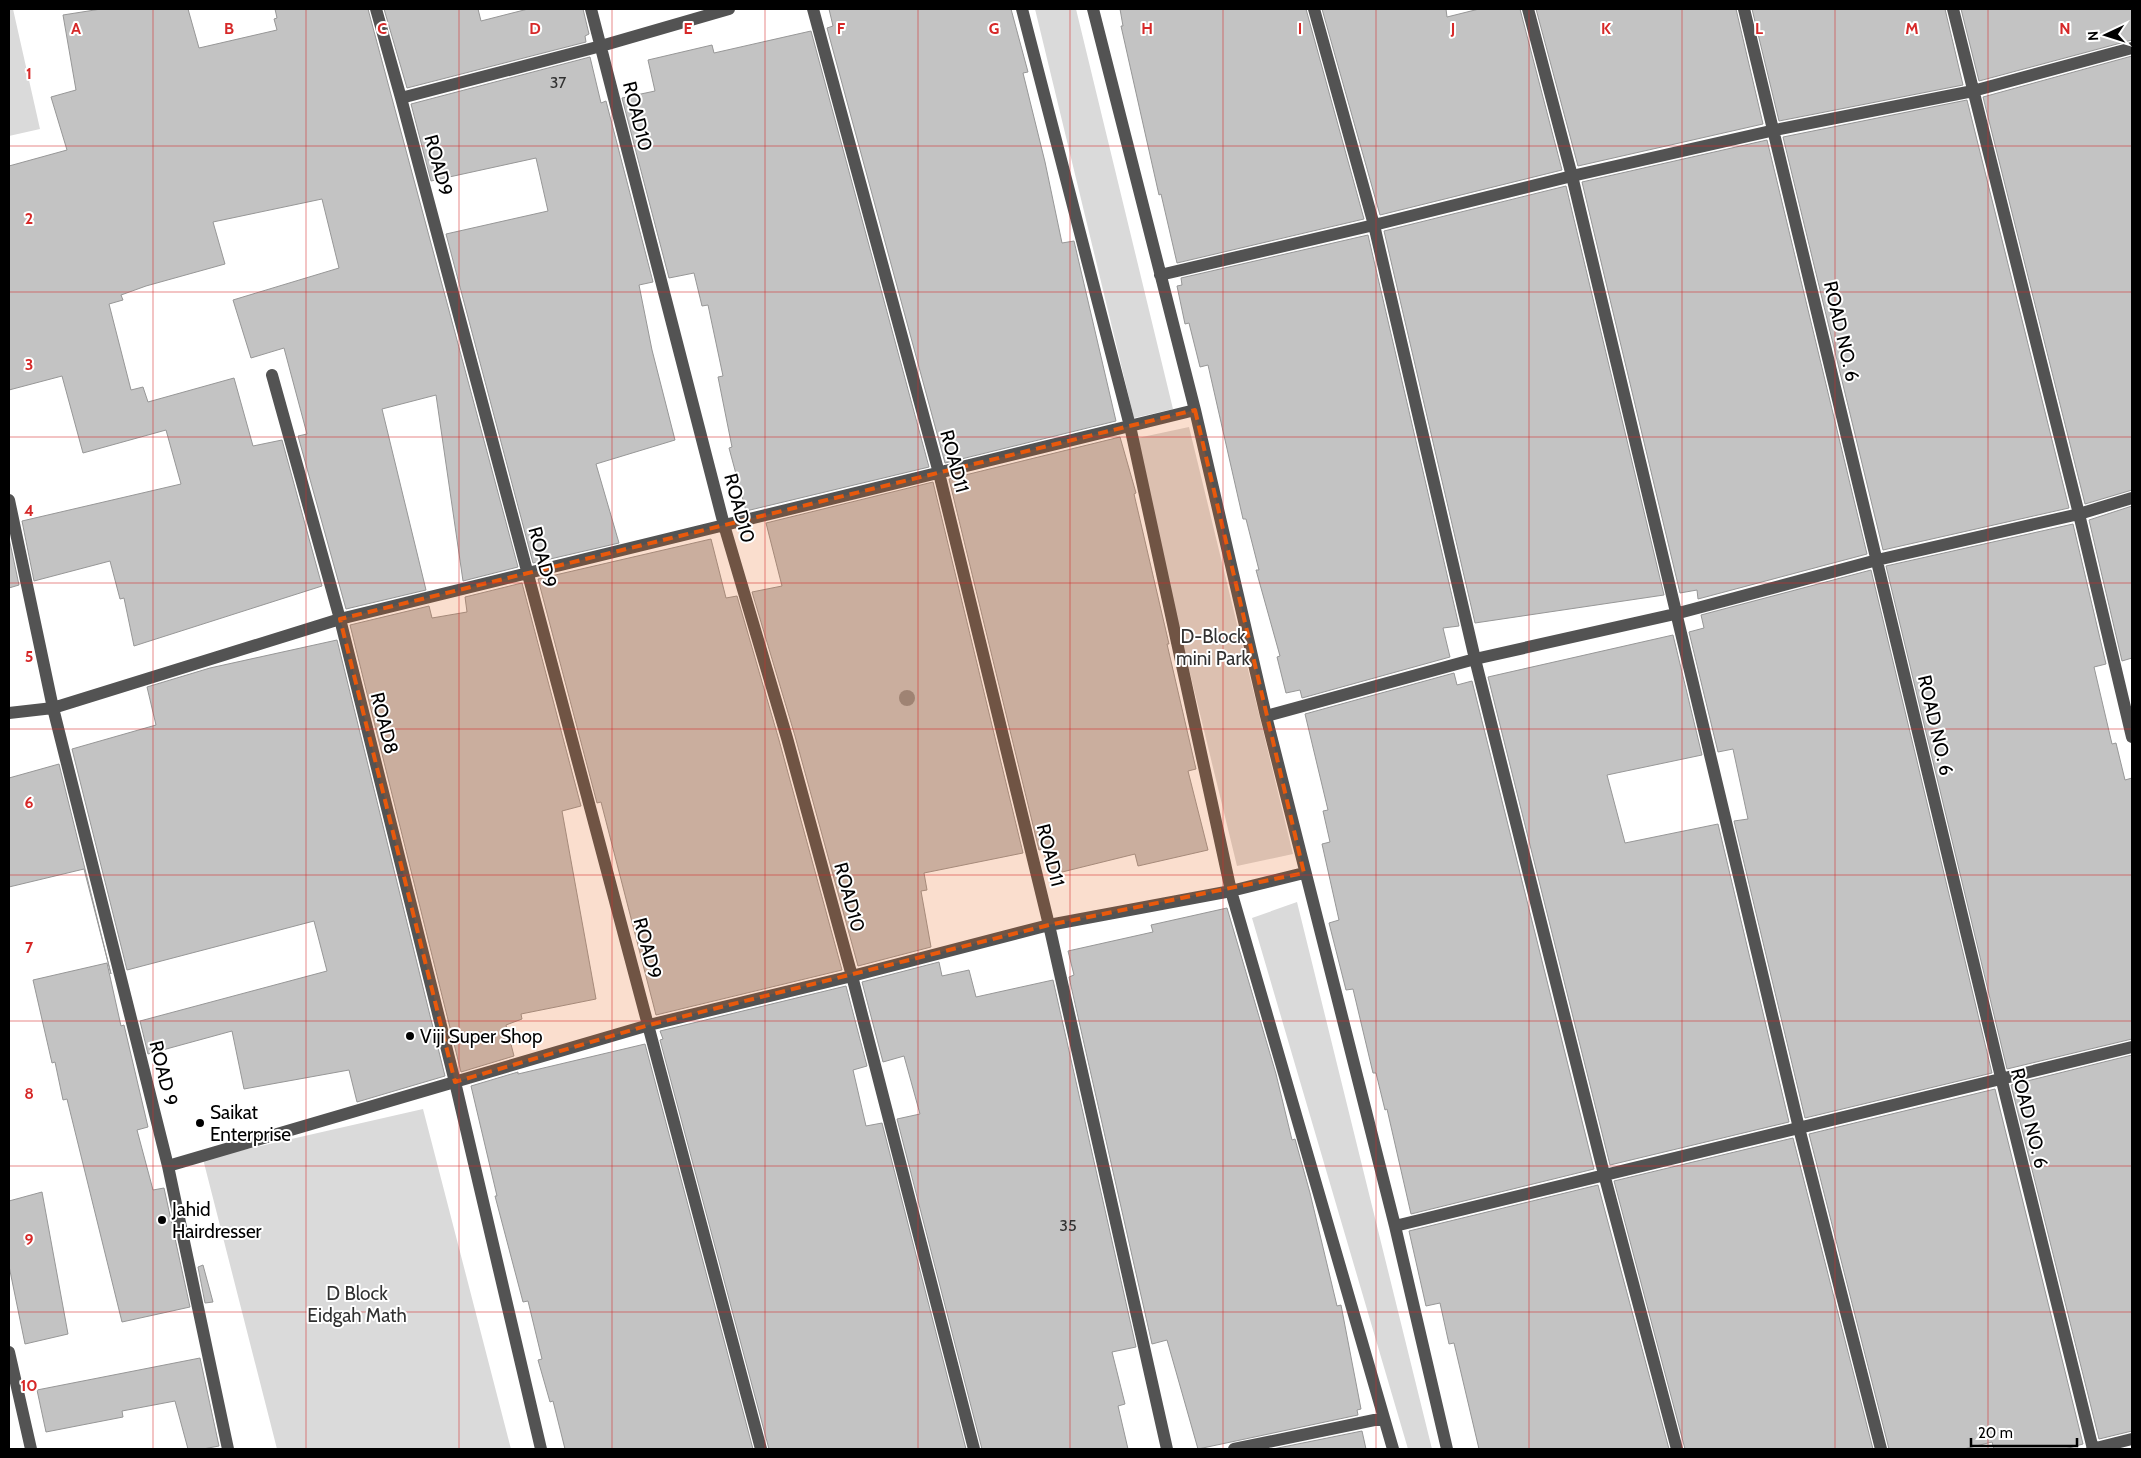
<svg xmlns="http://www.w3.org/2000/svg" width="2141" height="1458" font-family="Cabin,sans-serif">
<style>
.green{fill:#dadada}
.building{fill:#c3c3c3;stroke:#979797}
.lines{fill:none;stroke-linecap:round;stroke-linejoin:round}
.minor{stroke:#535353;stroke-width:12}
.tree{fill:#8e8e8e}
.marked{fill:#e8590c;fill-opacity:0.2;stroke:#e8590c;stroke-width:4;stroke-dasharray:10 6;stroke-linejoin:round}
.grid{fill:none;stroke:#d62828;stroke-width:1;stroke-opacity:0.55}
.poi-dot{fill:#000;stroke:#fff;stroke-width:2}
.labels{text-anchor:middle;stroke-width:4;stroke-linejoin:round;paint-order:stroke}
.number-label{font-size:16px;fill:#313131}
.street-label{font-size:19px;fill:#000;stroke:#fff}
.park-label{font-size:19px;fill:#313131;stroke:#fff}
.poi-label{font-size:19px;fill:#000;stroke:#fff;text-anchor:start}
.grid-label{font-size:16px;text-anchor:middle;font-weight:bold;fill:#d62828;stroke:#fff;stroke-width:4;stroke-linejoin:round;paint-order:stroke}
</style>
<rect width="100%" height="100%" fill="#fff"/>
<path class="green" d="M9,9H13L40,129L9,136Z
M1035,9H1076L1173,409L1134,418Z
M1189,427L1293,854L1237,866L1133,439Z
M1297,902L1432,1449H1408L1252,918Z
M423,1109L511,1449H277L203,1159Z"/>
<path class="building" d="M101,9H188L199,48L277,30L274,19L277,18L275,9H368L518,567L463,581L436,395L382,409L426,590L346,609L298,436L307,434L284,348L251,358L233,300L339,268L322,199L213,222L225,264L146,286L121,295L123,300L109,304L131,390L143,387L148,402L234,378L253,446L282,440L322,586L134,646L124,598L120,599L110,561L34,581L22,521L181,484L166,430L83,453L62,376L9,390V166L67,150L51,97L76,90L63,15Z
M384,9H478L481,21L528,9H583L589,34L585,36L586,42L407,88Z
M829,9H1011L1028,72L1023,73L1045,162L1062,243L1074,241L1116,421L945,463L827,28L833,26Z
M1120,9H1306L1364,219L1177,263L1161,194L1159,195L1139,106L1121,26H1123Z
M1322,9H1446L1447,17L1479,9H1520L1562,170L1380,215Z
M1536,9H1736L1763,124L1578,166Z
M1752,9H1945L1963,85L1779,121Z
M1961,9H2132V40L1979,81Z
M811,31L929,467L746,511L729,448L732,447L718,377L723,376L708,305L702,306L694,273L669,278L622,98L655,91L648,60L712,45L714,53Z
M2132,56V490L2085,504L1983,97Z
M590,57L601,103L606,101L653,282L639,285L652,350L675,440L596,464L619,543L533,563L446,234L548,211L536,158L431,181L411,104Z
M1967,100L2069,508L1883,550L1783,137Z
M1767,140L1867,554L1698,599L1697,590L1680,593L1582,182Z
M1566,186L1664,595L1475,623L1384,231Z
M1368,235L1459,626L1443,628L1450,657L1302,698L1300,690L1286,693L1277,657L1280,656L1256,570H1259L1246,519H1243L1208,365L1200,367L1189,323L1185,324L1177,286L1182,285L1181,278Z
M1120,437L1136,493L1134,494L1169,644H1167L1196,769L1188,771L1208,850L1138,866L1135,854L1050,875L1043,849L1039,850L949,479Z
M933,482L1023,853L924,873L927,890L921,891L931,947L858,966L795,736L752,592L782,586L766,523Z
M2132,506V658L2122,661L2089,520Z
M2073,524L2106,664L2094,667L2112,744L2116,743L2125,780L2132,778V1039L2007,1069L1886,566Z
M9,538L19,585L9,588Z
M711,539L726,598L737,596L779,740L842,970L656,1015L601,802L597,803L538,579Z
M1871,570L1992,1073L1805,1118L1734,821L1748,819L1733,749L1718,752L1689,632L1704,628L1701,615Z
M522,583L581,806L562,811L596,999L521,1014L522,1019L506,1025L514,1056L461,1072L350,625L429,606L432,618L467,612L465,597Z
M1673,635L1702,755L1607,775L1625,843L1718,824L1789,1122L1610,1165L1488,677Z
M337,640L445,1076L357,1102L349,1070L244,1089L232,1031L148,1054L140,1021L327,971L314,921L127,970L72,749L156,725L147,687L210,668Z
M1454,673L1457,685L1472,681L1594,1169L1411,1214L1387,1109L1385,1110L1376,1073H1373L1353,989L1346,990L1329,923L1339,920L1322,844L1330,842L1323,811L1328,810L1305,714Z
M59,764L111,974L84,869L9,887V778Z
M1227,908L1276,1074L1292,1140L1295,1139L1310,1193L1337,1306L1341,1305L1361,1409L1357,1410L1358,1415L1198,1449L1167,1340L1152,1344L1069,977L1074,975L1068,951L1153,932L1151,925Z
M939,962L942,976L969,970L976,997L1053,980L1136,1347L1112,1352L1125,1404L1118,1406L1128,1449H982L897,1119L920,1114L904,1056L883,1062L862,982Z
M107,963L121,1026L124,1025L148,1127L137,1130L153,1190L164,1188L190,1307L122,1322L67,1099L63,1100L55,1062L52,1063L33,980Z
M846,986L867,1066L853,1070L866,1126L882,1123L966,1449H769L660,1040L663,1039L660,1031Z
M645,1044L753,1449H565L553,1401L550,1402L538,1360L542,1359L528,1301L523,1302L495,1196H497L471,1086L518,1072V1074Z
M2132,1055V1431L2099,1439L2011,1085Z
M1995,1089L2083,1444L2065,1449H1994L1992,1442L1964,1449H1889L1809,1134Z
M1793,1138L1873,1449H1685L1614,1181Z
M1598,1185L1669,1449H1479L1454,1343L1449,1344L1440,1303L1426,1306L1409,1231Z
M42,1192L68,1334L25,1344L9,1266V1201Z
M203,1265L213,1302L205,1303L198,1267Z
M200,1358L219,1446L203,1449H188L175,1401L122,1411L123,1417L46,1432L37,1390Z
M1362,1431L1366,1449H1273Z"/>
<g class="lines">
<path class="minor" d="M376,9L401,98L761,1449
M591,9L724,525L787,738L852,976L974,1449
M813,9L939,473L1049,925L1167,1449
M1022,9L1130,426L1231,891L1393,1449
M1093,9L1195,410L1266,716L1395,1226L1447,1449
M1314,9L1374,225L1475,659L1604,1174L1677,1449
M1528,9L1572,176L1799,1128L1881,1449
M1744,9L2001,1077L2093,1449
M1953,9L2079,514L2132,737
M401,98L601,46L729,9
M1160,275L1374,225L1572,176L1775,130L1973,91L2132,48
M272,375L340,619L455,1082L541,1449
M9,500L53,708L168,1166L228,1449
M9,713L53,708L340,619L1195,410
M1266,716L1475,659L1675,614L1877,560L2079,514L2132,498
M168,1166L649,1025L852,976L1049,925L1231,891L1304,873
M1395,1226L2132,1047
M9,1352L31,1449
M1234,1449L1384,1418
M2092,1449L2132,1439"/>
</g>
<circle class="tree" cx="907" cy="698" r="8"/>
<path class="marked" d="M1195,410L1304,873L1049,925L649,1025L455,1082L340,619Z"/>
<path class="grid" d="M153,9V1449M306,9V1449M459,9V1449M612,9V1449M765,9V1449M918,9V1449M1070,9V1449M1223,9V1449M1376,9V1449M1529,9V1449M1682,9V1449M1835,9V1449M1988,9V1449M9,146H2132M9,292H2132M9,437H2132M9,583H2132M9,729H2132M9,875H2132M9,1021H2132M9,1166H2132M9,1312H2132"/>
<g class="poi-dot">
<circle cx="410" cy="1036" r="5"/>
<circle cx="200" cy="1123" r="5"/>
<circle cx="162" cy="1220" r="5"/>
</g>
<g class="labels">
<g class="number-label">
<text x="558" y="88">37</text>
<text x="1068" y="1231">35</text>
</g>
<g class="street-label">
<text transform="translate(638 116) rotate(76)" y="7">ROAD10</text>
<text transform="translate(439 165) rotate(75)" y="7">ROAD9</text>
<text transform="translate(1842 331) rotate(77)" y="7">ROAD NO. 6</text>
<text transform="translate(955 461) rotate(75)" y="7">ROAD11</text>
<text transform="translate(740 508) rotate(75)" y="7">ROAD10</text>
<text transform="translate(543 557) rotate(75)" y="7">ROAD9</text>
<text transform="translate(385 723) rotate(76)" y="7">ROAD8</text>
<text transform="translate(1936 725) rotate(77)" y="7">ROAD NO. 6</text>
<text transform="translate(1051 855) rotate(76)" y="7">ROAD11</text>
<text transform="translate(850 897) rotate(75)" y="7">ROAD10</text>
<text transform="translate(648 948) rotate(75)" y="7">ROAD9</text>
<text transform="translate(164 1073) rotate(76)" y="7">ROAD 9</text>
<text transform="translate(2030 1118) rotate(76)" y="7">ROAD NO. 6</text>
</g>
<g class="park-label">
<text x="1213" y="643">D-Block<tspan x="1213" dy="22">mini Park</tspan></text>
<text x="357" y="1300">D Block<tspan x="357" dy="22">Eidgah Math</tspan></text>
</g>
<g class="poi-label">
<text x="420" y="1043">Viji Super Shop</text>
<text x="210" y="1119">Saikat<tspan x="210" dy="22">Enterprise</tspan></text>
<text x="172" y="1216">Jahid<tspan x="172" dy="22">Hairdresser</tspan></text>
</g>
</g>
<g class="grid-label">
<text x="76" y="34">A</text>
<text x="229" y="34">B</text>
<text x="382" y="34">C</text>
<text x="535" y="34">D</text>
<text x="688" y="34">E</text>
<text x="841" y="34">F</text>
<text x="994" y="34">G</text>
<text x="1147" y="34">H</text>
<text x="1300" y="34">I</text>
<text x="1453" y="34">J</text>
<text x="1606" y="34">K</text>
<text x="1759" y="34">L</text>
<text x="1912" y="34">M</text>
<text x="2065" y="34">N</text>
<text x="29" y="79">1</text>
<text x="29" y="224">2</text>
<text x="29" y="370">3</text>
<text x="29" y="516">4</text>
<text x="29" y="662">5</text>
<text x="29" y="808">6</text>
<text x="29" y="953">7</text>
<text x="29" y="1099">8</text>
<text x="29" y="1245">9</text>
<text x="29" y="1391">10</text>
</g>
<rect width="2141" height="1458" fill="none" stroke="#000000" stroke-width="20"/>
<g transform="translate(2106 35) rotate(266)" stroke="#ffffff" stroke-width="4" paint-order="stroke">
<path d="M0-4L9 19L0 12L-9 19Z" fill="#000000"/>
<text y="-8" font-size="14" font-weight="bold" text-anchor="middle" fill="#000000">N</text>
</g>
<path d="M1971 1438v8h106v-8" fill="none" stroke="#000000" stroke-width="2.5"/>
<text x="1978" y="1438" font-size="15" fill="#000000" stroke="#ffffff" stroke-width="4" paint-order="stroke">20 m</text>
</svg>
